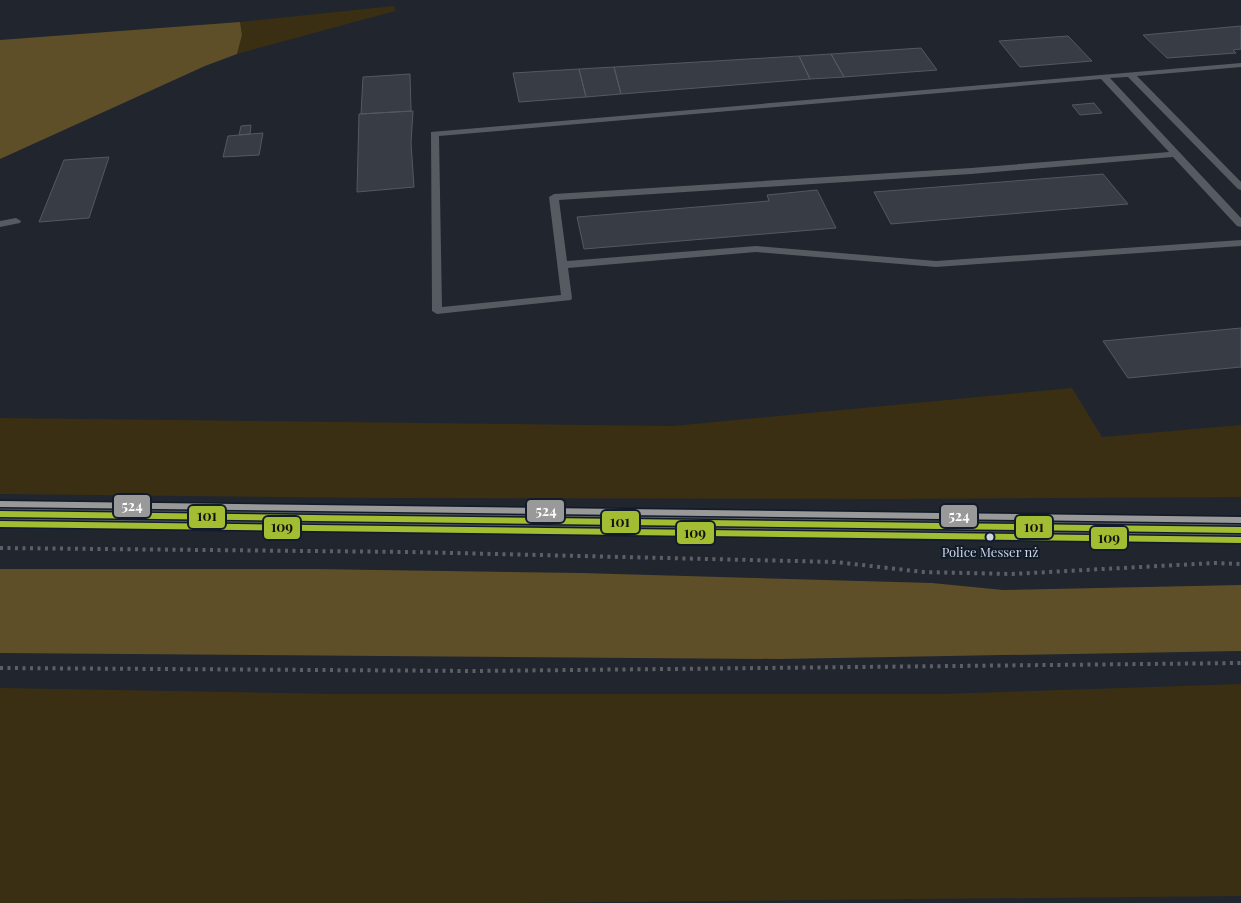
<svg xmlns="http://www.w3.org/2000/svg" width="1241" height="903" font-family="'Playfair Display',serif">
<style>
.green{fill:#3b2f13}
.forest{fill:#5f4f29}
.building{fill:#383c44;stroke:#545961}
.lines{fill:none;stroke-linecap:round;stroke-linejoin:round}
.path{stroke:#5c6066;stroke-width:4;stroke-dasharray:3 4.5;stroke-linecap:butt}
.lane{fill:#565b61;fill-rule:evenodd}
.secondary{fill:#565b61;fill-rule:evenodd}
.bus-1-casing{stroke:#111b2a;stroke-width:3}
.bus-2-casing{stroke:#111b2a;stroke-width:3}
.bus-3-casing{stroke:#111b2a;stroke-width:3}
.bus-1{fill:#a2bd31;fill-rule:evenodd}
.bus-2{fill:#a2bd31;fill-rule:evenodd}
.bus-3{fill:#999;fill-rule:evenodd}
.bus-dot{fill:#cfd6e1;stroke:#111b2a;stroke-width:2}
.labels{text-anchor:middle;stroke-width:4;stroke-linejoin:round;paint-order:stroke}
.bus-label{font-size:13px;fill:#cfd6e1;stroke:#111b2a}
.line-badge{stroke:#111b2a;stroke-width:2}
.badge-label{font-size:14px;text-anchor:middle;font-weight:bold;fill:#fff}
.pale-badge-label{font-size:14px;text-anchor:middle;font-weight:bold;fill:#111}
</style>
<rect width="100%" height="100%" fill="#20252e"/>
<path class="green" d="M394,6L395,11L237,54L242,35L240,22Z
M1072,388L1102,437L1241,425V497L893,499L379,498L0,494V418L673,426Z
M1241,684V896L500,903H0V688L335,694H942Z"/>
<path class="forest" d="M240,22L242,35L237,54L205,66L0,159V40Z
M0,569H313L581,573L932,583L1003,590L1241,585V651L779,659L0,653Z"/>
<path class="building" d="M1241,26V49L1233,50L1236,53L1167,58L1143,35Z
M1068,36L1092,61L1020,67L999,41Z
M921,48L937,70L844,77L831,54Z
M831,54L844,77L810,79L799,56Z
M799,56L810,79L621,94L614,67Z
M614,67L621,94L586,97L579,69Z
M579,69L586,97L519,102L513,73Z
M410,74L411,111L361,114L363,77Z
M1094,103L1102,113L1080,115L1072,105Z
M413,111L411,143L414,187L357,192L359,114Z
M251,125L250,134L239,135L241,126Z
M263,133L259,155L223,157L228,136Z
M109,157L89,218L39,222L64,160Z
M1103,174L1128,204L891,224L874,192Z
M817,190L836,228L584,249L577,217L769,201L767,195Z
M1241,328V367L1128,378L1103,341Z"/>
<g class="lines">
<path class="path" d="M0,548L410,552L836,562L923,572L1012,574L1214,563L1241,564
M0,668L475,671L1241,663"/>
<path class="lane" d="M1241,63V67L1137,76L1241,182V190L1238,189L1128,77L1110,78L1241,218V227L1237,226L1173,157L971,174L559,200L567,261L756,246L936,261L1241,240V246L936,267L756,252L568,268L572,298L571,300L437,314L432,311L431,132ZM1101,79L1169,152L971,168L554,194L549,197L561,295L442,307L439,136Z
M16,218L21,221L20,223L0,227V221Z"/>
<path class="secondary" d="M0,503L1241,519V541L0,525Z"/>
<g class="bus-1-casing">
<path id="bus-1" d="M0,511L1241,527V533L0,517Z"/>
</g>
<g class="bus-2-casing">
<path id="bus-2" d="M0,521L1241,537V543L0,527Z"/>
</g>
<g class="bus-3-casing">
<path id="bus-3" d="M0,501L1241,517V523L0,507Z"/>
</g>
<use href="#bus-1" class="bus-1"/>
<use href="#bus-2" class="bus-2"/>
<use href="#bus-3" class="bus-3"/>
</g>
<circle class="bus-dot" cx="990" cy="537" r="4.5"/>
<g class="labels">
<g class="bus-label">
<text x="990" y="557">Police Messer nż</text>
</g>
</g>
<g class="line-badge">
<rect x="113" y="494" width="38" height="24" rx="5" fill="#999"/>
<rect x="526" y="499" width="39" height="24" rx="5" fill="#999"/>
<rect x="940" y="504" width="38" height="24" rx="5" fill="#999"/>
<rect x="188" y="505" width="38" height="24" rx="5" fill="#a2bd31"/>
<rect x="601" y="510" width="39" height="24" rx="5" fill="#a2bd31"/>
<rect x="1015" y="515" width="38" height="24" rx="5" fill="#a2bd31"/>
<rect x="263" y="516" width="38" height="24" rx="5" fill="#a2bd31"/>
<rect x="676" y="521" width="39" height="24" rx="5" fill="#a2bd31"/>
<rect x="1090" y="526" width="38" height="24" rx="5" fill="#a2bd31"/>
</g>
<g class="badge-label">
<text x="132" y="511">524</text>
<text x="546" y="516">524</text>
<text x="959" y="521">524</text>
</g>
<g class="pale-badge-label">
<text x="207" y="521">101</text>
<text x="620" y="527">101</text>
<text x="1034" y="532">101</text>
<text x="282" y="532">109</text>
<text x="695" y="538">109</text>
<text x="1109" y="543">109</text>
</g>
</svg>
